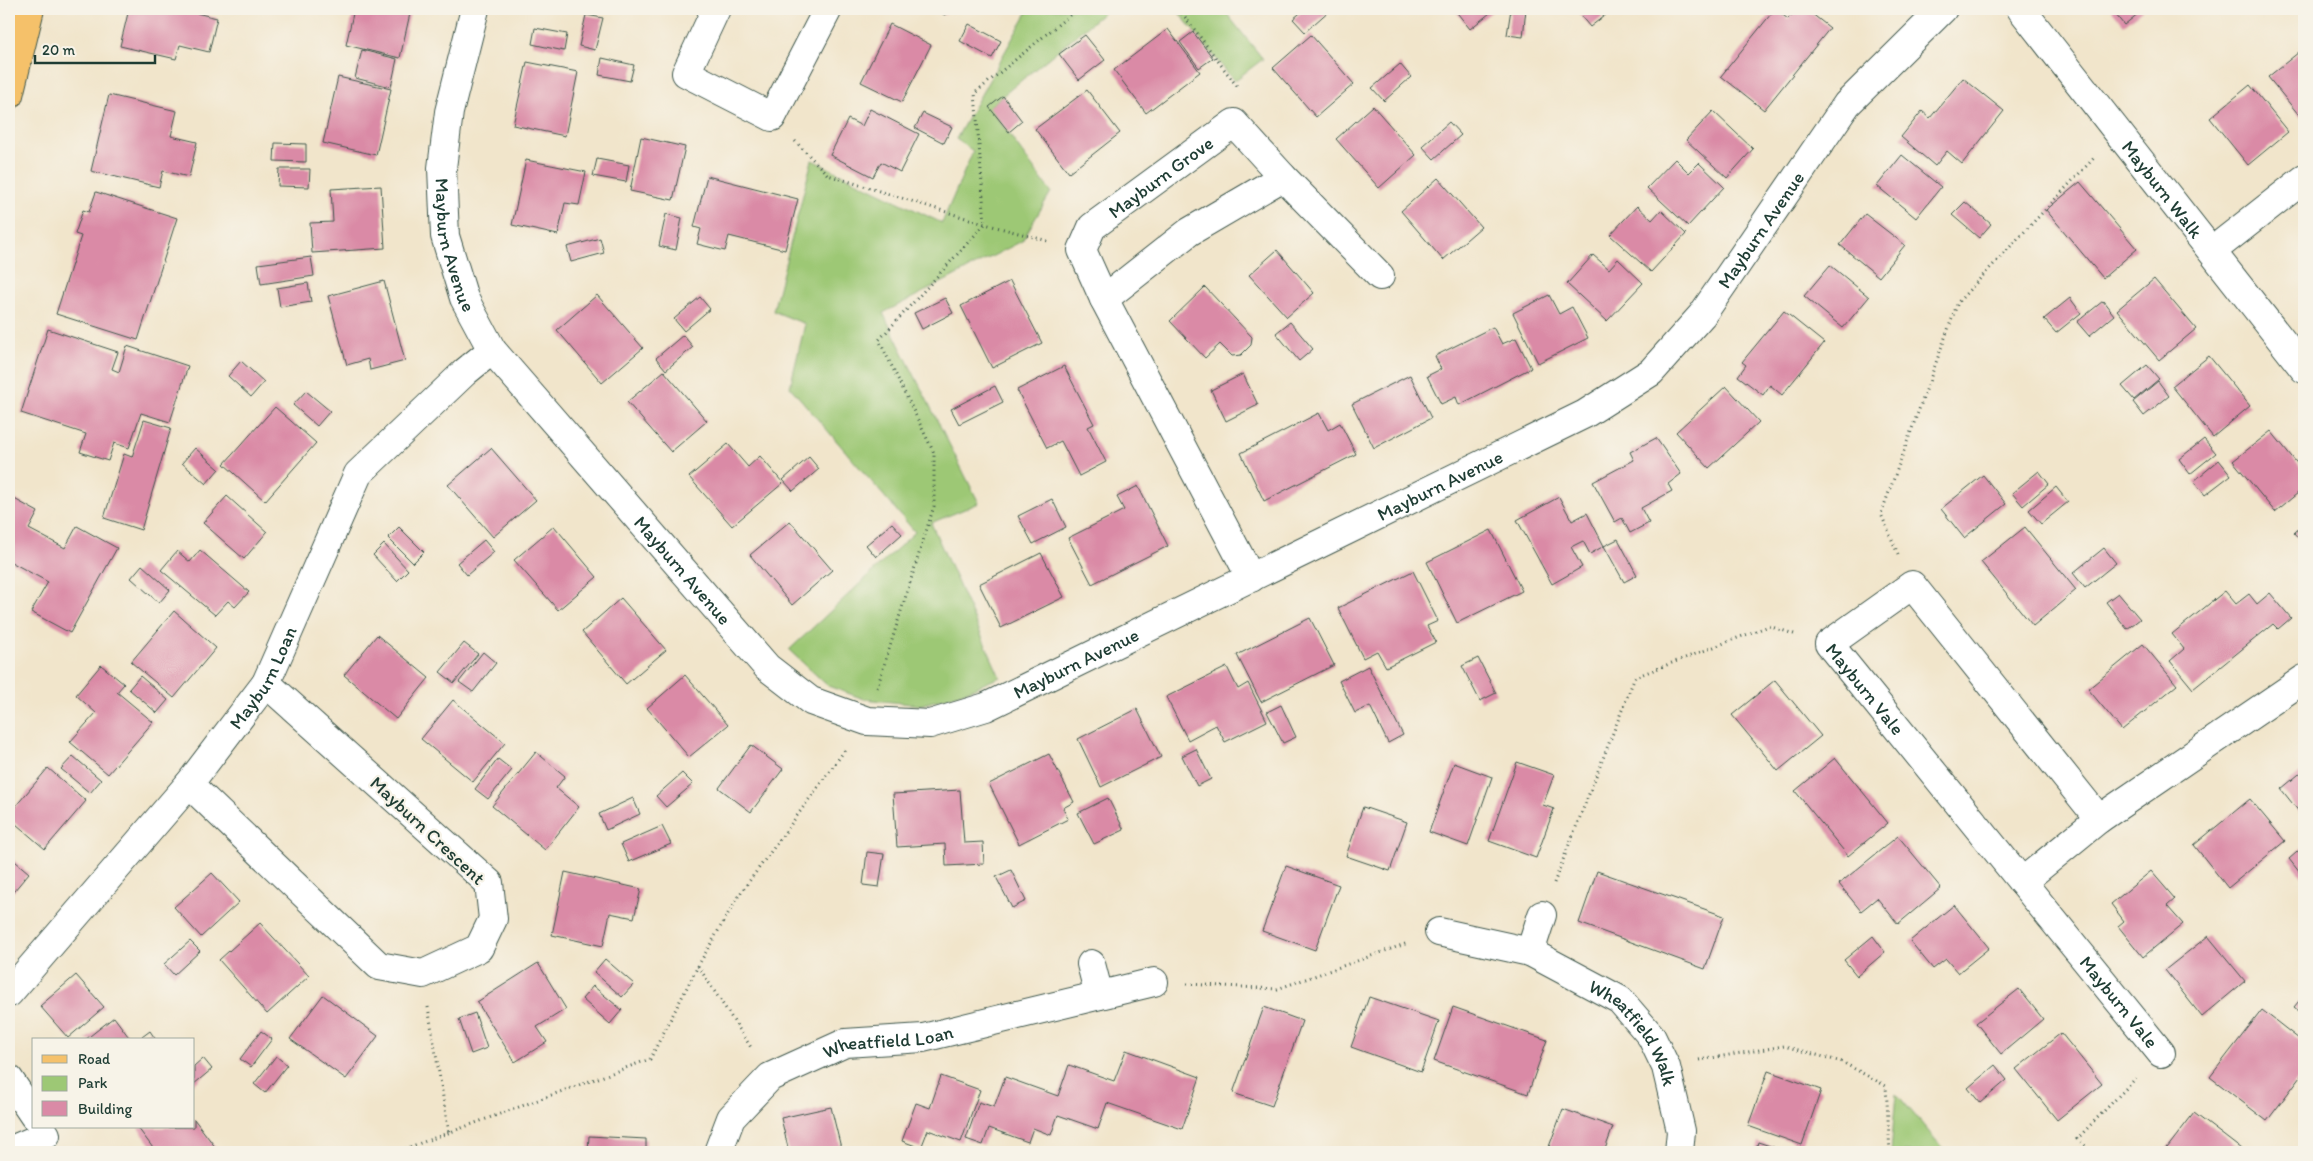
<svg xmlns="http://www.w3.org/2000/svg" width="2313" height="1161" font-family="Itim,sans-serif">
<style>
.green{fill:#9dc875;stroke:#5e8254}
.building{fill:#da8aa6}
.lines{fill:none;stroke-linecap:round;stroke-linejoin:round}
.minor-casing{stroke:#3e564b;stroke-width:30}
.major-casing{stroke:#3e564b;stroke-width:30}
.path{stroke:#3e564b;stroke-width:3;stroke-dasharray:1 4;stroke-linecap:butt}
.minor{stroke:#fff;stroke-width:28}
.major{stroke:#f5c16b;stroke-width:28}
.labels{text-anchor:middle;stroke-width:4.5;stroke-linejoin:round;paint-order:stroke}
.street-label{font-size:19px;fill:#1f3d34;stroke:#f7f3e8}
</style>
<rect width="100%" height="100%" fill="#f7f3e8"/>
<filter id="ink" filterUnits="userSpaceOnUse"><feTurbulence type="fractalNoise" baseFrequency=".02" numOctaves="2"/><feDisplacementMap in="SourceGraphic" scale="10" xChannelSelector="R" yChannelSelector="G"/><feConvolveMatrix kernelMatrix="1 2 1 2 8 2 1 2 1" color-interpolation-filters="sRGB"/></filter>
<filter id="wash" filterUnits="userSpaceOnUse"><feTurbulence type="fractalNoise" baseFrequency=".0096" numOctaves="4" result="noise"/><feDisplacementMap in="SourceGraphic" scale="20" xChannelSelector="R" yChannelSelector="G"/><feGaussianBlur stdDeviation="1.12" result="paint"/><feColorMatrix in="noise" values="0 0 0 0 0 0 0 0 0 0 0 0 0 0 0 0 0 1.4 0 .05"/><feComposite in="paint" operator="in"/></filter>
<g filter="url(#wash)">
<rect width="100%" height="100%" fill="#f1e5cb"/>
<path class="green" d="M1029,9H1108L989,107L1051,192L1022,241L883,313L979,503L931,523L1000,677L960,694L920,705L864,699L828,686L789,650L915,532L790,387L805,324L773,311L812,160L942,223L973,151L956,139Z
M1176,9H1223L1263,59L1234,81Z
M1896,1093L1946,1152H1891Z"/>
<g id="blocks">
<path class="building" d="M129,9H188V11L217,18L209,52L180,45L176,59L120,46Z
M354,9H411L400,58L346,45Z
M933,9H948L945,15Z
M1305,9H1331L1305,32L1293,19Z
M1454,9H1495L1470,29Z
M1511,9H1526L1523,37L1507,35Z
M1575,9H1613L1590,27Z
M1775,9L1788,19L1797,9H1806L1830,28L1764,110L1721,76Z
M2111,9H2144L2124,25Z
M586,15L603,18L595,50L579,46Z
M890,24L931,45L902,102L861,82Z
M969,24L1001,41L992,58L960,41Z
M535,28L567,34L564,51L532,44Z
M1168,29L1200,72L1146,113L1114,70Z
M1193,32L1213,58L1199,68L1180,42Z
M1085,35L1105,60L1079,80L1059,54Z
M1311,35L1354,84L1316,117L1273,68Z
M2304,48V119L2303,120L2268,77Z
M362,50L397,59L391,87L355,78Z
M602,58L634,65L630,81L599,75Z
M527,62L578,72L565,136L513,125Z
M1400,64L1411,77L1384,101L1372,88Z
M338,77L391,89L376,155L323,143Z
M1963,78L2004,111L1962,164L1947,151L1935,166L1901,137L1922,111L1930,118Z
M2250,85L2288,132L2248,165L2210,118Z
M1087,90L1120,133L1069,173L1035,129Z
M109,95L177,111L171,136L197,142L189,177L163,171L159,187L91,171Z
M1003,96L1022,121L1009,132L989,107Z
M1373,106L1416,155L1379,188L1336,139Z
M870,109L919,134L900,172L881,162L873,177L830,155L848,119L862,126Z
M1713,111L1753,149L1727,178L1686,140Z
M923,113L952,127L944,143L915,128Z
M1449,122L1461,135L1434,159L1422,146Z
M641,137L685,147L673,200L630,191Z
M275,143L306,144V162L274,161Z
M1902,155L1941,187L1916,218L1877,186Z
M597,159L629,165L626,182L593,176Z
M1675,159L1689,173L1699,163L1724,187L1688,226L1647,188Z
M526,160L586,172L579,205L565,203L558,235L512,225Z
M279,169H310L309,187L278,186Z
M707,176L798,199L785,250L729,236L725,251L697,244L701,229L694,227Z
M1438,178L1481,227L1443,260L1401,211Z
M2080,182L2137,249L2103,278L2046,210Z
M381,186L385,248L312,253L310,223L333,222L331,189Z
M96,192L177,218L138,340L56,314L81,236L75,234L83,210L89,212Z
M1965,202L1991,224L1979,238L1952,215Z
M1637,206L1652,220L1661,210L1686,234L1651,272L1610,235Z
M666,214L682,218L676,250L659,246Z
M1865,214L1905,245L1879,277L1840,245Z
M600,238L604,253L571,262L567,247Z
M1277,250L1314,293L1287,317L1249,275Z
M1593,255L1609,269L1618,259L1643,283L1607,321L1567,284Z
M311,257L314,276L261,284L258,264Z
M1830,265L1869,297L1843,328L1804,296Z
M2154,279L2196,329L2159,360L2117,310Z
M384,281L405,361L370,370L368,359L347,365L328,296Z
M1010,281L1042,343L992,368L961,306Z
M308,283L311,302L280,307L277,288Z
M1205,287L1252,337L1251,345L1241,355L1232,356L1220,344L1205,358L1170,321Z
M597,295L643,348L602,383L557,330Z
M1549,295L1559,314L1572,307L1588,338L1538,363L1513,313Z
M700,297L710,309L684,331L674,319Z
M945,298L953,313L922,329L914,313Z
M2070,298L2081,313L2056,333L2044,319Z
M2103,301L2114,315L2089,336L2077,322Z
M1784,311L1824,343L1782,395L1770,385L1763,395L1738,376L1746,365L1742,362Z
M1290,322L1313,349L1299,361L1276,333Z
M1493,327L1502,344L1516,338L1531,368L1459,405L1456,397L1441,404L1427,376L1441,369L1435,356Z
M48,329L118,352L112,369L119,372L127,346L188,366L170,422L141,413L129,448L114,443L108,461L80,452L86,434L21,413Z
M683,335L693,347L666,370L656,358Z
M2209,356L2250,406L2213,437L2172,386Z
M241,361L264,382L251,397L228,376Z
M2147,365L2159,379L2134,400L2122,386Z
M1064,366L1094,424L1088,427L1106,462L1079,476L1061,441L1047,448L1017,390Z
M664,371L707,421L671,452L627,402Z
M1243,374L1258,405L1226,421L1211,390Z
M1410,375L1431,418L1374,448L1352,404Z
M2158,381L2169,396L2144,416L2133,402Z
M995,386L1003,402L959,424L951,409Z
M1726,386L1759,422L1709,468L1676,432Z
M306,391L330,411L317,426L293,405Z
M275,407L316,443L265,501L224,464Z
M1319,413L1328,430L1340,423L1356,454L1264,501L1241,453Z
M144,420L171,428L141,530L104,518L124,454L132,457Z
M2271,431L2304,472V488L2275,512L2233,461Z
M1656,438L1681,474L1668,484L1672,491L1641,508L1649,523L1630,533L1622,518L1615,522L1593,482L1634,460L1630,452Z
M2204,439L2216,453L2190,474L2179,459Z
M728,444L748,467L760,456L783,483L732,526L689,477Z
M195,448L219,469L206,484L182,463Z
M491,448L536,500L493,537L448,485Z
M809,457L819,469L793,491L783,480Z
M2219,460L2231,475L2205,495L2194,481Z
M2039,471L2049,484L2023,506L2012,493Z
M1983,475L2006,504L1964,538L1941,509Z
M1138,486L1168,546L1092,584L1068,538L1124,510L1117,497Z
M2056,487L2068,502L2041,524L2029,510Z
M9,496L38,512L29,529L65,548L77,526L117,548L70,633L31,612L48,582L11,562L9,566Z
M227,496L267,532L244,559L203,523Z
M1559,497L1572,521L1587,513L1604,546L1590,554L1583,541L1571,547L1582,567L1552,584L1517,520Z
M1052,499L1066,527L1033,544L1018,516Z
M790,521L832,570L792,605L750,555Z
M892,523L902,534L876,557L866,545Z
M2304,524V545L2294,533Z
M554,526L597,577L558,610L514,560Z
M399,527L424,552L413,563L388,538Z
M2025,527L2076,590L2033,626L1981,562Z
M1491,530L1522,591L1457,623L1427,562Z
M1618,539L1637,575L1624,582L1604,546Z
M484,540L494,552L467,575L457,563Z
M384,544L408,570L397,581L373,555Z
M2104,548L2116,563L2085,588L2073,573Z
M200,550L249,592L235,607L228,601L215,615L161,570L177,551L190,562Z
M1041,553L1064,597L1001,628L979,584Z
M142,565L170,590L159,603L131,578Z
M1413,571L1438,621L1427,626L1436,642L1386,667L1377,651L1363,658L1338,608Z
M2225,591L2236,604L2249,594L2257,604L2270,593L2291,618L2278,629L2273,624L2193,689L2170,661L2184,649L2172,634Z
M2118,593L2140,619L2127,629L2106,602Z
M621,598L666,650L626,684L582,632Z
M174,611L216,648L174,698L131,662Z
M1310,618L1334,665L1261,702L1237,655Z
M377,635L429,678L396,719L344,675Z
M464,643L478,654L454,683L440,672Z
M2143,644L2177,685L2122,730L2088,689Z
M483,652L496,663L473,692L459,682Z
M1478,658L1496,693L1480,701L1462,666Z
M101,665L124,684L117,692L153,722L108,774L70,742L96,713L76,695Z
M1368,666L1403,735L1388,743L1370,706L1355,713L1339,681Z
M1227,667L1238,689L1248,683L1267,721L1225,742L1216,725L1188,740L1166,697Z
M685,675L728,725L689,757L647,708Z
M140,676L168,700L157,713L129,689Z
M1775,680L1821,736L1778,771L1732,715Z
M453,700L505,743L473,782L421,739Z
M1281,705L1296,737L1283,743L1267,712Z
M1137,709L1161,757L1101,787L1078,739Z
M751,745L783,769L751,812L719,788Z
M1196,749L1211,779L1197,786L1182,756Z
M536,752L565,776L556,788L579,807L545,850L492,806Z
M1049,754L1074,802L1063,808L1068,819L1019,844L989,784Z
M73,756L101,780L90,793L61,769Z
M1835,758L1888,823L1848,856L1795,791Z
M498,759L512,770L488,799L475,789Z
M1517,762L1554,775L1543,805L1554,809L1536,858L1489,841Z
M1454,763L1492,777L1468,846L1429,832Z
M48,768L86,801L45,849L9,818V814Z
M2304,770V818L2281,789Z
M682,773L693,784L666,807L656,796Z
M960,790L964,843L983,842L984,864L946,866L945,844L897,847L893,794Z
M633,798L640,814L606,830L599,814Z
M1108,798L1124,830L1094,844L1078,813Z
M2250,799L2285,841L2228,888L2194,845Z
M1363,807L1407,822L1390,871L1346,856Z
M662,826L671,844L629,862L621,844Z
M1898,836L1941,888L1898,924L1877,898L1861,911L1839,884Z
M2304,846V878L2289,859Z
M867,852L884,854L879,887L863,885Z
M9,856L29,873L9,897Z
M1286,866L1339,885L1315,950L1262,931Z
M1011,870L1026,901L1012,908L996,877Z
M1597,871L1724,916L1705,969L1579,923Z
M2151,871L2175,899L2167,906L2183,924L2143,957L2118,926L2124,921L2111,904Z
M565,872L641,889L634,918L610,913L603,946L552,935Z
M212,873L239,902L201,937L174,907Z
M1954,905L1989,948L1958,973L1946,959L1933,969L1910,941Z
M260,923L309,976L267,1014L219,960Z
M1873,936L1885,952L1857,976L1844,960Z
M2208,936L2245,981L2202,1017L2165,970Z
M190,941L200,951L174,975L164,964Z
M605,959L634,984L622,997L594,972Z
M538,963L566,1009L537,1027L547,1042L515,1062L477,1002Z
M76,975L104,1007L68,1038L40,1006Z
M593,986L622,1010L610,1024L582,999Z
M2019,989L2043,1019L2001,1054L1976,1023Z
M323,995L378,1036L346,1079L290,1039Z
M2304,995V1015L2294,1007Z
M1369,997L1439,1021L1421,1072L1351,1047Z
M1264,1007L1302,1021L1272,1106L1233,1093Z
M1453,1007L1547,1040L1528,1094L1434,1061Z
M2262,1010L2304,1043V1072L2267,1121L2210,1077Z
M475,1013L487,1048L471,1054L459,1019Z
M114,1017L131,1040H85Z
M150,1031L156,1040H138Z
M261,1031L272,1039L251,1067L240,1059Z
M2061,1033L2102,1084L2057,1120L2016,1069Z
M1126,1050L1200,1077L1182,1129L1107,1103L1098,1129L1058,1115L1051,1135L1033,1128L1028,1142L989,1128L983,1145L966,1139L979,1102L994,1107L1005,1077L1058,1096L1069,1065L1114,1081Z
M276,1056L287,1065L265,1093L254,1084Z
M203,1058L212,1069L194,1084V1066Z
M1995,1065L2007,1080L1980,1103L1968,1088Z
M1768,1071L1821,1090L1802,1145L1748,1126Z
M941,1076L980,1090L961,1142L928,1130L921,1148L902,1141L916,1103L930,1108Z
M831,1107L842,1152H789L781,1118Z
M1563,1109L1613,1127L1604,1152H1547Z
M2194,1113L2245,1152H2164Z
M194,1119L219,1152H156L138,1128L194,1127Z
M589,1136L646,1139V1152H588Z
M1758,1142L1773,1147L1787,1152H1755Z"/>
</g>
</g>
<g filter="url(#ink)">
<use href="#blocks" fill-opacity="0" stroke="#3e564b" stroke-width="1"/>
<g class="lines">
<g class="minor-casing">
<g id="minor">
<path id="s1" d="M475,9L449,112L442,168L445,236L464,298L492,350L767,667L811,701L867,721L930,724L986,707L1585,414L1651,372L1702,315L1847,104L1943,9"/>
<path d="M716,9L686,73L772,117L828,9"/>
<path id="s2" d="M2021,9L2304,369"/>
<path d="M2212,251L2304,179"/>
<path d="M1104,299L1189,232L1283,177"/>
<path id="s3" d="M1251,578L1104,299L1082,250L1092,227L1234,123L1283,177L1380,276"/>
<path d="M189,784L379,966L423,974L479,948L493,919L489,883L266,683"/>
<path id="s4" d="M2099,819L1912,585L1829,644L2161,1053"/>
<path d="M2022,882L2099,819L2304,679"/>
<path id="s5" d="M1439,932L1530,952L1620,1000L1651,1036L1666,1067L1681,1131L1679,1152"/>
<path d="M1530,952L1542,915"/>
<path d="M1091,964L1099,995"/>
<path id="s6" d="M9,993L189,784L266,683L358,474L465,372L492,350"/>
<path d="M9,1079L34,1116"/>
<path d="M9,1151L46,1135L41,1127"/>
<path id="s7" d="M718,1152L731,1118L770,1077L845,1043L923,1038L1154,982"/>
</g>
</g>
<g class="major-casing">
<path id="major" d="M9,95L30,9"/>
</g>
<path class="path" d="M1179,9L1239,89
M795,141L828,175L985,224L975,93L1077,9
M1898,554L1881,514L1958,302L2094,158
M877,688L934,506V453L879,340L985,224L1048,241
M1554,883L1635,677L1769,626L1797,635
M698,966L752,1049
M1187,984L1277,989L1408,943
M428,1007L449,1133
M1699,1060L1784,1046L1842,1062L1886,1086L1890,1152
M396,1152L650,1059L698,966L737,898L845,750
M2093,1152L2077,1139L2136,1078"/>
<use href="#minor" class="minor"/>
<use href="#major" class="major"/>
</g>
</g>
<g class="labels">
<g class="street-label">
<text dy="7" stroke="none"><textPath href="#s3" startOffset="479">Mayburn Grove</textPath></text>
<text dy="7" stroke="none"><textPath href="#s2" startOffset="229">Mayburn Walk</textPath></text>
<text dy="7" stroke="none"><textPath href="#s1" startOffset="1936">Mayburn Avenue</textPath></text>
<text dy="7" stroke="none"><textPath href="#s1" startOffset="241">Mayburn Avenue</textPath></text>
<text dy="7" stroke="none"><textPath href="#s1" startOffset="1516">Mayburn Avenue</textPath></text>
<text dy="7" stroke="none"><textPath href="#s1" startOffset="646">Mayburn Avenue</textPath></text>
<text dy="7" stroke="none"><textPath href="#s1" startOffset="1111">Mayburn Avenue</textPath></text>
<text dy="7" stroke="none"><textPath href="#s6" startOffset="406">Mayburn Loan</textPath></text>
<text dy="7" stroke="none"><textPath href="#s4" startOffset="459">Mayburn Vale</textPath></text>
<text transform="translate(428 830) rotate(43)" y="7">Mayburn Crescent</text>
<text dy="7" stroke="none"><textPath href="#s4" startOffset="862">Mayburn Vale</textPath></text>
<text dy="7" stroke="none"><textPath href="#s5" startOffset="229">Wheatfield Walk</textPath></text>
<text dy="7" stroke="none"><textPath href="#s7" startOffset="218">Wheatfield Loan</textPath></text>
</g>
</g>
<rect width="2313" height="1161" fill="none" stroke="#f7f3e8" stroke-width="30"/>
<rect x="32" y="1038" width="162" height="90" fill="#f7f3e8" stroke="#a1aaa0"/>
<rect x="42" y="1055" width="25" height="8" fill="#f5c16b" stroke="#a1aaa0"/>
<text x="78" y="1064" font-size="15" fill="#1f3d34">Road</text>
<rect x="42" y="1076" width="25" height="15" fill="#9dc875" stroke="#a1aaa0"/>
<text x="78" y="1088" font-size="15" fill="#1f3d34">Park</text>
<rect x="42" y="1101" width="25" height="15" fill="#da8aa6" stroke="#a1aaa0"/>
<text x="78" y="1114" font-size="15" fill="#1f3d34">Building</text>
<path d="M35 55v8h120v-8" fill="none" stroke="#1f3d34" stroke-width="2.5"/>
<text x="42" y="55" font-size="15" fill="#1f3d34" stroke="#f7f3e8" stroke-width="4" paint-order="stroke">20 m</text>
</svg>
